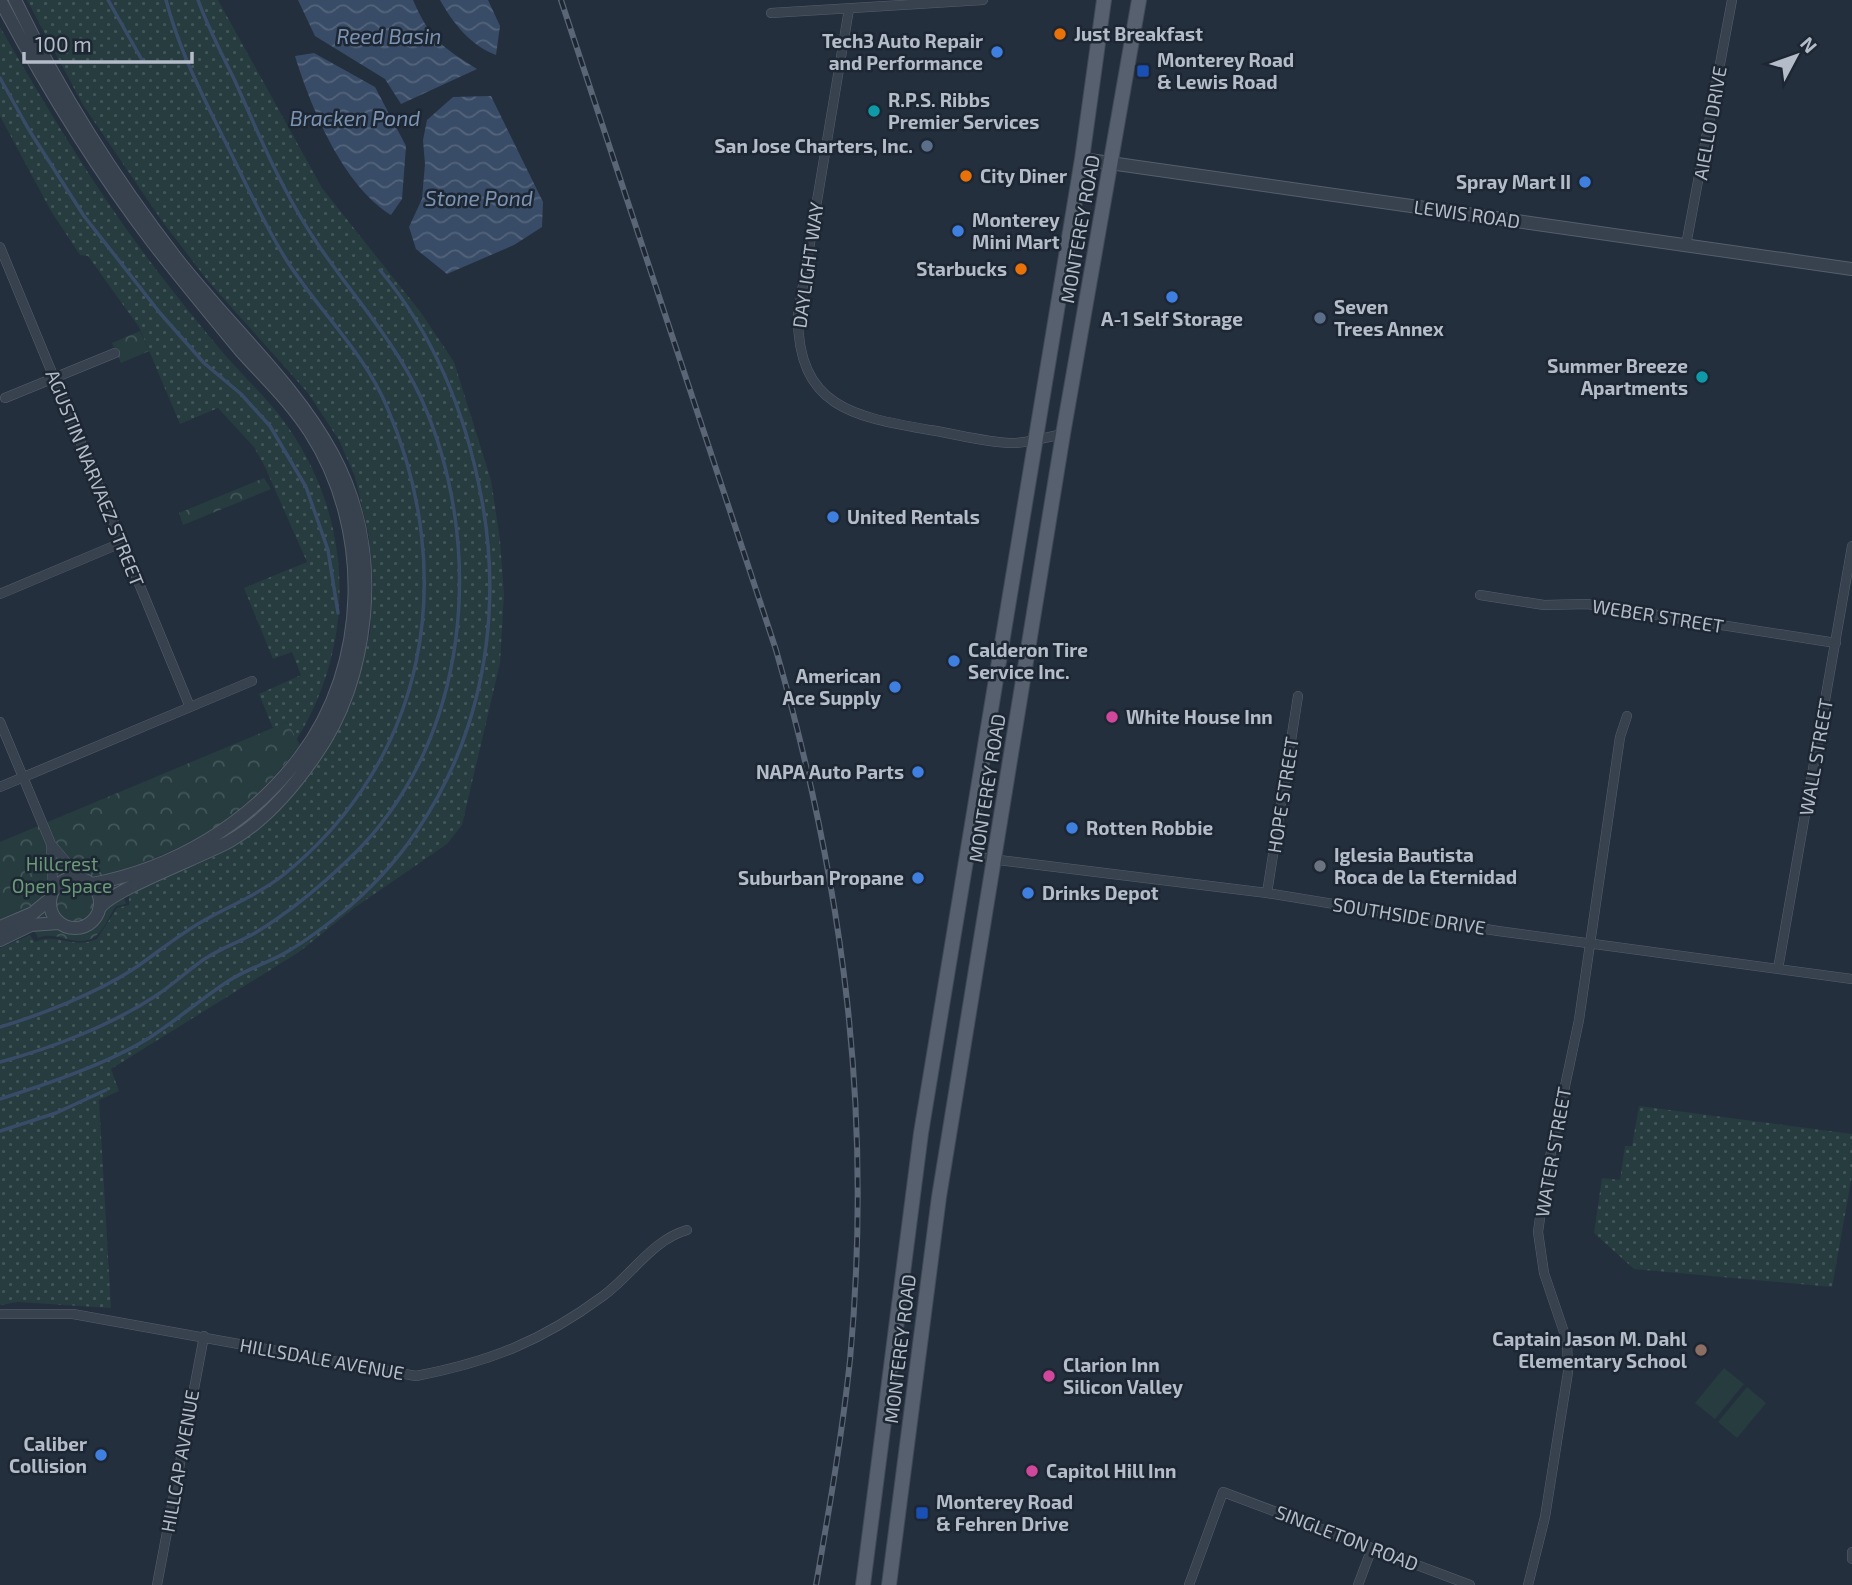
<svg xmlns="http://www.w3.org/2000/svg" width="1852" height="1585" font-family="'Exo 2',sans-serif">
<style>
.grass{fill:url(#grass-dots)}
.park{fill:url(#park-crowns)}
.pitch{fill:#263c3f}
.water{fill:url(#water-waves)}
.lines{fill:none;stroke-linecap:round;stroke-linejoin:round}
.stream{stroke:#394c67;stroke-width:3.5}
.minor-casing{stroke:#565f6c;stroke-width:10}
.tertiary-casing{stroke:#565f6c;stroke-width:14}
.primary-casing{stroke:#414a57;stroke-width:16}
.minor{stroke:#38414e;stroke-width:9}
.tertiary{stroke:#38414e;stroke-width:12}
.primary{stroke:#56606e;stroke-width:14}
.rail-casing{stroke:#5a6575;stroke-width:6}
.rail{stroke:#1d2633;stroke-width:3.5;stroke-dasharray:10;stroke-linecap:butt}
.food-dot{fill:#e8710a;stroke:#1d2633;stroke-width:2.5}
.shop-dot{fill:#3f7fe0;stroke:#1d2633;stroke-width:2.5}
.transit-dot{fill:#1a4fb4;stroke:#1d2633;stroke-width:2.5}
.culture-dot{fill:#0f9aa8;stroke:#1d2633;stroke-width:2.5}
.service-dot{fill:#5c6f8a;stroke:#1d2633;stroke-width:2.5}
.hotel-dot{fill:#d1479c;stroke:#1d2633;stroke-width:2.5}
.worship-dot{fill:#6b7280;stroke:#1d2633;stroke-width:2.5}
.education-dot{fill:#8d6e63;stroke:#1d2633;stroke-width:2.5}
.labels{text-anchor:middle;stroke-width:5;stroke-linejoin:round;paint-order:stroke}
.poi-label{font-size:19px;font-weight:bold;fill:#b4bcc9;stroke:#1d2633;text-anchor:start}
.street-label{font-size:19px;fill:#b4bcc9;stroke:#1d2633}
.park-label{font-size:19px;fill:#6b9a76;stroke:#1d2633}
.water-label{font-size:21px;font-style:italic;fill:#7c92b1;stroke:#1d2633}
</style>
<defs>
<pattern id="grass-dots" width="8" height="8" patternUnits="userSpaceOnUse" patternTransform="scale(1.75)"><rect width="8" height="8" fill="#263c3f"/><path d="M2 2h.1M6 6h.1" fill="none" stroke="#435659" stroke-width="1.8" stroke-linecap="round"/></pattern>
<pattern id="park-crowns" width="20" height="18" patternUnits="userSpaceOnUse" patternTransform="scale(1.75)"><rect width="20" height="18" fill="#263c3f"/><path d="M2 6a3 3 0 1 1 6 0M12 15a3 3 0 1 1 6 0" fill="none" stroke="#435659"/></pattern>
<pattern id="water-waves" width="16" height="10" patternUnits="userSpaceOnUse" patternTransform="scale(1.75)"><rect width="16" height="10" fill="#394c67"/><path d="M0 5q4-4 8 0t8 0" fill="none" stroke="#53647b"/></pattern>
</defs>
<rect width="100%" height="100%" fill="#242f3e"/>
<path class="grass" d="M27,0H218L322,188L422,314L454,362L491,480L500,540L504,595L500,663L462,825L447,844L354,908L299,952L111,1069L119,1091L99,1100L111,1308L18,1302L0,1305V948L30,935L35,942C58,932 71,950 97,939L117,908L129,905V894L216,856L257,828L351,700L370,633L373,588L369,536L355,477L339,440L308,393L208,281L162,221L83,105Z
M0,27C48,110 97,192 155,268C178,298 201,327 225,355C246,379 270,401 288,427C354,521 357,645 295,742L287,722L273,728L259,694L301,675L292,652L273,659L244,588L307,562L265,467L254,447L218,408L180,424L139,327L88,256L80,255L51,211L0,116Z
M1639,1106L1852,1134V1176L1832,1287L1634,1269L1594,1233L1602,1178L1620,1180L1625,1146H1632Z"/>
<path class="park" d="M140,331L149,351L121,363L112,343Z
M264,478L271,489L183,525L179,513Z
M287,722L300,745C269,786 233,821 187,844C164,855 140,863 117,874L126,904L116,906C109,915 106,927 97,935C78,951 58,929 38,938L27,916L0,927V842Z"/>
<path class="pitch" d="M1724,1368L1744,1384L1715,1419L1695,1403Z
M1747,1387L1766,1403L1737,1438L1718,1422Z"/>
<path class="water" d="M298,0H413C430,39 442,47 477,69L401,104L385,79L315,36Z
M440,0H488L500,26L496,55C470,45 453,23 440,0Z
M314,53L375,87L406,146L402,199L391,215C343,186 311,108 295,56Z
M491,96L543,202L542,227L514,245L447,274L416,249L409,227L422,199L425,164L423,140L427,120L453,97Z"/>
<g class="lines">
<path class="stream" d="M108,0L142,60
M0,78L29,130L84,216L160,313L204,363L241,394L270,426L306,487L328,550L338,613
M0,1027C41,1015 96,993 132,970C156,954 178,935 203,921C229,906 258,895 282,876C428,760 459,575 387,407C364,352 319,311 287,261C259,216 239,168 215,121C195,80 178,45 166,0
M0,1062C52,1048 112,1025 157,995C174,984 189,969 206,958C222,948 239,942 255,933C290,912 322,885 351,857C471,742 487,545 421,398C393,337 347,290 311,234C280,186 258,133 235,81C222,54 208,28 198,0
M0,1099C47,1084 107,1064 149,1038C177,1020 202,998 230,980C249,968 271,962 290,950C307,940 324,927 339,915C463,816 510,653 482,501C467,417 435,336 380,270
M0,1131L56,1113L106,1090"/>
<g class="minor-casing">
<path id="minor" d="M849,9L798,315C797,408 855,417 930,430C956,434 984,442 1010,443C1027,444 1046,437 1063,434
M771,13L983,0
M1686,245L1732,0
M0,247L190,707
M5,398L115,353
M0,594L121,543
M1480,595L1544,605L1587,604L1836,643
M0,722L51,844L80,878
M0,787L252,681
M51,846L53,890
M966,856L1267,893L1498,931L1852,979
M1267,893L1298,696
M1778,969L1852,546
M0,1314H73L416,1376C490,1362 542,1341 603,1296C632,1275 652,1240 687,1230
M1852,1552V1559
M157,1585L204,1336
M1189,1585L1223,1492L1470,1585
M1358,1585L1372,1548
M1528,1585L1545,1517L1568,1372L1567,1341L1544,1273L1538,1232L1546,1176L1579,1020L1620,737L1627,716"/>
</g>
<g class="tertiary-casing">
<path id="tertiary" d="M0,0C45,85 96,168 154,244C182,280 211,315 240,350C264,377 290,401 310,432C372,528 370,665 300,757C249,824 175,868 92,884
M15,0C59,91 114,178 176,258C269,376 379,448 364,616C359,666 344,715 315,756C293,788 265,821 230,841C204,856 110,890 99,909
M1082,159L1852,269
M50 903a25 25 0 1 1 50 0a25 25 0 1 1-50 0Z
M0,927L33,913L50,899
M0,940L31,925L58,923"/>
</g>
<g class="primary-casing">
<path id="primary" d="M863,1585L921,1133L1082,159L1104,0
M889,1585L939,1197L1063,434L1139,0"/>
</g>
<use href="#minor" class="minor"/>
<use href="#tertiary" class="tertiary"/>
<use href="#primary" class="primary"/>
<g class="rail-casing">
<path id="rail" d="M561,0L776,650C844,888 873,1113 850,1360C842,1436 829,1510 816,1585"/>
</g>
<use href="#rail" class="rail"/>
</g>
<g class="food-dot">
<circle cx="1060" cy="34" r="7"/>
<circle cx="966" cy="176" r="7"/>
<circle cx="1021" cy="269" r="7"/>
</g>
<g class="shop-dot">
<circle cx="997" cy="52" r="7"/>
<circle cx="1585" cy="182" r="7"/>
<circle cx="958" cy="231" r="7"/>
<circle cx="1172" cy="297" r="7"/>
<circle cx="833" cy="517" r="7"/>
<circle cx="954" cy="661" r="7"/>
<circle cx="895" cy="687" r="7"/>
<circle cx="918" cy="772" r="7"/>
<circle cx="1072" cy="828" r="7"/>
<circle cx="918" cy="878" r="7"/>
<circle cx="1028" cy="893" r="7"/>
<circle cx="101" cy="1455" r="7"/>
</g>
<g class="transit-dot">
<rect x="1136" y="64" width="14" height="14" rx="3.5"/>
<rect x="915" y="1506" width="14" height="14" rx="3.5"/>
</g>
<g class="culture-dot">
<circle cx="874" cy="111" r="7"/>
<circle cx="1702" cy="377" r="7"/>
</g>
<g class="service-dot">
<circle cx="927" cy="146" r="7"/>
<circle cx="1320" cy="318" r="7"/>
</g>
<g class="hotel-dot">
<circle cx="1112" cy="717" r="7"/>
<circle cx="1049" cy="1376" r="7"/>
<circle cx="1032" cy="1471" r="7"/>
</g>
<circle class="worship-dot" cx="1320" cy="866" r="7"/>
<circle class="education-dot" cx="1701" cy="1350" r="7"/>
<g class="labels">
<g class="poi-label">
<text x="1074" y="41">Just Breakfast</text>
<text x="983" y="48" text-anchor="end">Tech3 Auto Repair<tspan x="983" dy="22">and Performance</tspan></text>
<text x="1157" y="67">Monterey Road<tspan x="1157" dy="22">&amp; Lewis Road</tspan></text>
<text x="888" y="107">R.P.S. Ribbs<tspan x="888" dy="22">Premier Services</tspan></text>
<text x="913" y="153" text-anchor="end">San Jose Charters, Inc.</text>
<text x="980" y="183">City Diner</text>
<text x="1571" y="189" text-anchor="end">Spray Mart II</text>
<text x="972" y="227">Monterey<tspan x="972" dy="22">Mini Mart</tspan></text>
<text x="1007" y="276" text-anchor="end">Starbucks</text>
<text x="1334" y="314">Seven<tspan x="1334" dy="22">Trees Annex</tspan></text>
<text x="1172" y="326" text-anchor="middle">A-1 Self Storage</text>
<text x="1688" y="373" text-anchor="end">Summer Breeze<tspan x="1688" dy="22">Apartments</tspan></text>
<text x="847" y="524">United Rentals</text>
<text x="968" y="657">Calderon Tire<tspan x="968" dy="22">Service Inc.</tspan></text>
<text x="881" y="683" text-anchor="end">American<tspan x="881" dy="22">Ace Supply</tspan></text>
<text x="1126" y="724">White House Inn</text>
<text x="904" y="779" text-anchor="end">NAPA Auto Parts</text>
<text x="1086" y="835">Rotten Robbie</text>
<text x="1334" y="862">Iglesia Bautista<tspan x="1334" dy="22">Roca de la Eternidad</tspan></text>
<text x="904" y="885" text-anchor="end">Suburban Propane</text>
<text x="1042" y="900">Drinks Depot</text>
<text x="1687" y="1346" text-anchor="end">Captain Jason M. Dahl<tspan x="1687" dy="22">Elementary School</tspan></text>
<text x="1063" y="1372">Clarion Inn<tspan x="1063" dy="22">Silicon Valley</tspan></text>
<text x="87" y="1451" text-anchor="end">Caliber<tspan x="87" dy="22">Collision</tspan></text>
<text x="1046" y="1478">Capitol Hill Inn</text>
<text x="936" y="1509">Monterey Road<tspan x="936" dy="22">&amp; Fehren Drive</tspan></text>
</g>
<g class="street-label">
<text transform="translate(1710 123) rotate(-80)" y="7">AIELLO DRIVE</text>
<text transform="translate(1467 214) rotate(8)" y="7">LEWIS ROAD</text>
<text transform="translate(1080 229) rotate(-80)" y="7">MONTEREY ROAD</text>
<text transform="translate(808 265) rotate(-82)" y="7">DAYLIGHT WAY</text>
<text transform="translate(95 478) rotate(68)" y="7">AGUSTIN NARVAEZ STREET</text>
<text transform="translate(1658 616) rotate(9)" y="7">WEBER STREET</text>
<text transform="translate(1816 757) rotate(-80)" y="7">WALL STREET</text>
<text transform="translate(987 788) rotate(-81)" y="7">MONTEREY ROAD</text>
<text transform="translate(1283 795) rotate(-81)" y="7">HOPE STREET</text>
<text transform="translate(1409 916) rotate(9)" y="7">SOUTHSIDE DRIVE</text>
<text transform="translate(1553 1152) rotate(-80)" y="7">WATER STREET</text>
<text transform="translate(900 1349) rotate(-83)" y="7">MONTEREY ROAD</text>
<text transform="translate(322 1359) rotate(10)" y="7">HILLSDALE AVENUE</text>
<text transform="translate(180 1461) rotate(-80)" y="7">HILLCAP AVENUE</text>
<text transform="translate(1347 1538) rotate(21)" y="7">SINGLETON ROAD</text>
</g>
<g class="park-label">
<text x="62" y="871">Hillcrest<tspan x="62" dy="22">Open Space</tspan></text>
</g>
<g class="water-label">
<text x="389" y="44">Reed Basin</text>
<text x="355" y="126">Bracken Pond</text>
<text x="479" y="206">Stone Pond</text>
</g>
</g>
<g transform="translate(1796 56) rotate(49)" stroke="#1d2633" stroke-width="5" paint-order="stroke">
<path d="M0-5L12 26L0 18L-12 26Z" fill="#b4bcc9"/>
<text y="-10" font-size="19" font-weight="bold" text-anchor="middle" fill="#b4bcc9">N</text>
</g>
<path d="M24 52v10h168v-10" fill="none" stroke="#b4bcc9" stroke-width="3.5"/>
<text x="35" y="52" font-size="21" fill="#b4bcc9" stroke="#1d2633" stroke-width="5" paint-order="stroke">100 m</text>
</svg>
